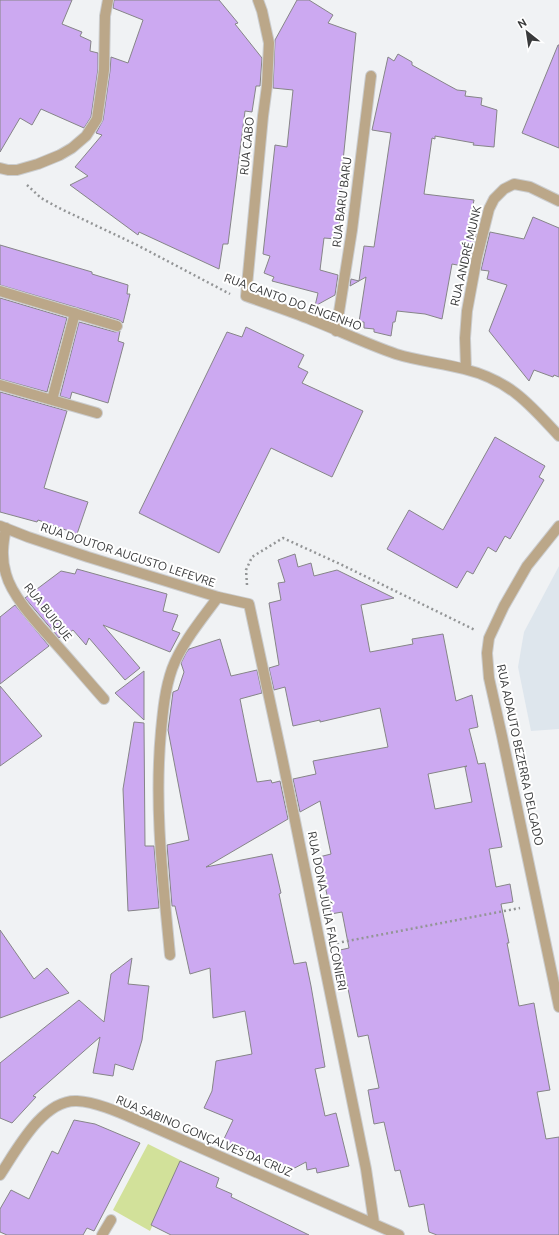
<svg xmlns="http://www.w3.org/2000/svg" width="559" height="1235" font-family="Ubuntu,sans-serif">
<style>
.built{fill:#dee6ed}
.green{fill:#d2e19a}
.building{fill:#cca9f1;stroke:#868588;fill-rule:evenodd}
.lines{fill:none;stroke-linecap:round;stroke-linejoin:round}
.street-casing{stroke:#cbcdcf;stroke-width:12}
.path{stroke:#939596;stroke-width:2.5;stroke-dasharray:2 3;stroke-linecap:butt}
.street{stroke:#bba789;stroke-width:10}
.labels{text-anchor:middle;stroke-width:4;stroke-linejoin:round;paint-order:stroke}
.street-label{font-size:12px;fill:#393a3b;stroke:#fff}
</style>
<rect width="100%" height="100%" fill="#f0f2f4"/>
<path class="built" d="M559,566V729L531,731L518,667L524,632Z"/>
<path class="green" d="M148,1144L182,1161L150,1231L113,1210Z"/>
<path class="building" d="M0,0H72L62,24L82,32L80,36L91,41L90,51L98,53V69L91,117L84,128L41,109L32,125L20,118L0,152Z
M114,0H219L238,23L235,24L262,58L260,86H256L252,112L245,111L228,244H223L219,269L139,232L138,235L70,185L88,176L75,167L102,135L96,133L103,120L110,71L111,57L128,63L143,20L113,8Z
M297,0H309L333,15L328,23L356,33L342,171H344L339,212H341L337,239L324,238L320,270L338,275L335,295L315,306L318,293L272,281L274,277L264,273L270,256L263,254L275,145L287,147L293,90L273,88L275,40Z
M558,45H559V148L522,133Z
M398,54L412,62V65L446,84L457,90L466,91L465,96L482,98L481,105L497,110L494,147L473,145L474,143L435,136V139L432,138L424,194L474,200L468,229L477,230L468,267L452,264L442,319L425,314L397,311L395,322H393L391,336L374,332V329L364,328V322H359L366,277L350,286L351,279L359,281L364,246L374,247L391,133L372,130L388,57L394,61Z
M533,217L559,228V377L554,375L553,377L534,370L529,381L489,331L507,285L487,279L489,271L481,270L490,232L524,239Z
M0,245L92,272V274L128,285L127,294H130L123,323L119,320L0,285Z
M0,298L67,318L47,392L0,379Z
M79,322L115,332L120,331L118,341L124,343L108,403L72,392L70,399L60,396Z
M246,327L304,355L298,367L308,372L302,383L363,411L332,477L271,448L219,553L139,513L227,332L242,337Z
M0,392L67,411L44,488L88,502L77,534L38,520L37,522L0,512Z
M495,437L545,466L539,477L544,480L510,539L505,536L496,552L488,547L473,574L467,571L457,588L387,549L409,510L443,530Z
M295,554L298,567L311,563L314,576L337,570L394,598L361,605L370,652L413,644L412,639L443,634L456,701L472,695L478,727L469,729L478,764L485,763L502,847L489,849L496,887L510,884L513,902L501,904L509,943H507L519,1006L534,1003L538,1026L550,1090L537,1092L546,1139L559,1137V1235H437L429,1232L424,1204L409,1207L400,1170L395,1171L384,1122L374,1124L368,1090L379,1088L368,1035L358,1037L340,950L349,948L342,912L331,914L319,857L331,854L320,801L300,812L293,779L316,774L313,761L388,747L380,708L320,722V720L293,726L285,687L274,690L269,668L279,665L269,603L281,600L278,583L285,582L278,560ZM467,766L465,767L472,802L435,809L428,774Z
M77,569L167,594L163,611L178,615L172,630L180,633L170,652L103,625L140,668L125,680L89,638L86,645L73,630L66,635L64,633L59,638L25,598L61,571L75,574Z
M15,605L49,646L0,684V617Z
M220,639L231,676L257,670L262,693L240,699L248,739L257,782L271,780L272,783L280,781L288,819L206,867L272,854L281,893L279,894L294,964L306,962L311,986L325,1067L315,1069L325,1116L336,1113L349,1166L317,1173L316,1168L307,1170L306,1162L289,1171L223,1141L233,1120L204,1108L212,1091L216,1061L252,1054L245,1011L213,1018L210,968L190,974L175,906H172L167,845L189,840L168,730L173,692L178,690L184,672L181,663L186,653L189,649Z
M144,671V720L115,693Z
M0,686L42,736L0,766Z
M134,722L144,723L145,846H154L159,908L128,911L123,789Z
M0,930L34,979L47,968L69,993L0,1018Z
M132,958L128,984L149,986L142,1040L133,1070L115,1064L113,1076L93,1073L100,1037L33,1096L36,1097L12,1123L0,1118V1063L79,1000L104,1022L111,974Z
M74,1120L95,1124L140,1143L94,1231L87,1228L83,1235H7L0,1232V1209L11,1190L29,1199L52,1151L58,1154Z
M180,1161L219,1178L216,1187L232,1194L231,1197L309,1235H171L151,1225Z"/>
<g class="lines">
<g class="street-casing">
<path id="street" d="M258,0L262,11L269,43L267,86L263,116L246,296C268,304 290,311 312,320C340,331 367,344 396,354C418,361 442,363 464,369C509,380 529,403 559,436
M0,168L8,170H17L38,164L60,155L72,148L86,136L97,119L104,70L105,16L108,0
M0,291L117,326
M336,331L352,230L371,76
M466,369L465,338L467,311L477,257L489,209L494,199L504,189L514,184L530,187L559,201
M0,385L97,413
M52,400L75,313
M0,526L28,537L88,557L218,597L249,604L282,757L366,1169L374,1223
M559,526L527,566L504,606L489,638L487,653L489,678L502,736L559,1007
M6,528C3,543 1,558 6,574C12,597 39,625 55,643C72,662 88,681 104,699
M170,955C163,880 154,807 161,731C163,710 165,689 172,669C181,644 202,619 218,597
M0,1175C16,1151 43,1099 77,1101C98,1102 125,1115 144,1123L399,1235
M102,1235L111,1220"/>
</g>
<path class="path" d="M27,185L41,198L59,208L137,245L230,294
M247,585L246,570L252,557L283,538L340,564L475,630
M337,943L520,908"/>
<use href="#street" class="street"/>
</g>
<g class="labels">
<g class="street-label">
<text transform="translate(247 146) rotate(-84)" y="4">RUA CABO</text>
<text transform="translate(342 202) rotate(-83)" y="4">RUA BARU BARU</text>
<text transform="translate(466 256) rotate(-77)" y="4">RUA ANDRÉ MUNK</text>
<text transform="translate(293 302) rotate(20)" y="4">RUA CANTO DO ENGENHO</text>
<text transform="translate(128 555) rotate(18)" y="4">RUA DOUTOR AUGUSTO LEFEVRE</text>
<text transform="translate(48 612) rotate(52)" y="4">RUA BUIQUE</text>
<text transform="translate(520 755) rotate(78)" y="4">RUA ADAUTO BEZERRA DELGADO</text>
<text transform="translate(327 911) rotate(79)" y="4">RUA DONA JÚLIA FALCONIERI</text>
<text transform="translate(204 1136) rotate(23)" y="4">RUA SABINO GONÇALVES DA CRUZ</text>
</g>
</g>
<g transform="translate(527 32) rotate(330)" stroke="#ffffff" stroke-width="3" paint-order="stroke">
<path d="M0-3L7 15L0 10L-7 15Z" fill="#393a3b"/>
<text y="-6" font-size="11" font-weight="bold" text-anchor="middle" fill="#393a3b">N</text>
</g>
</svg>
